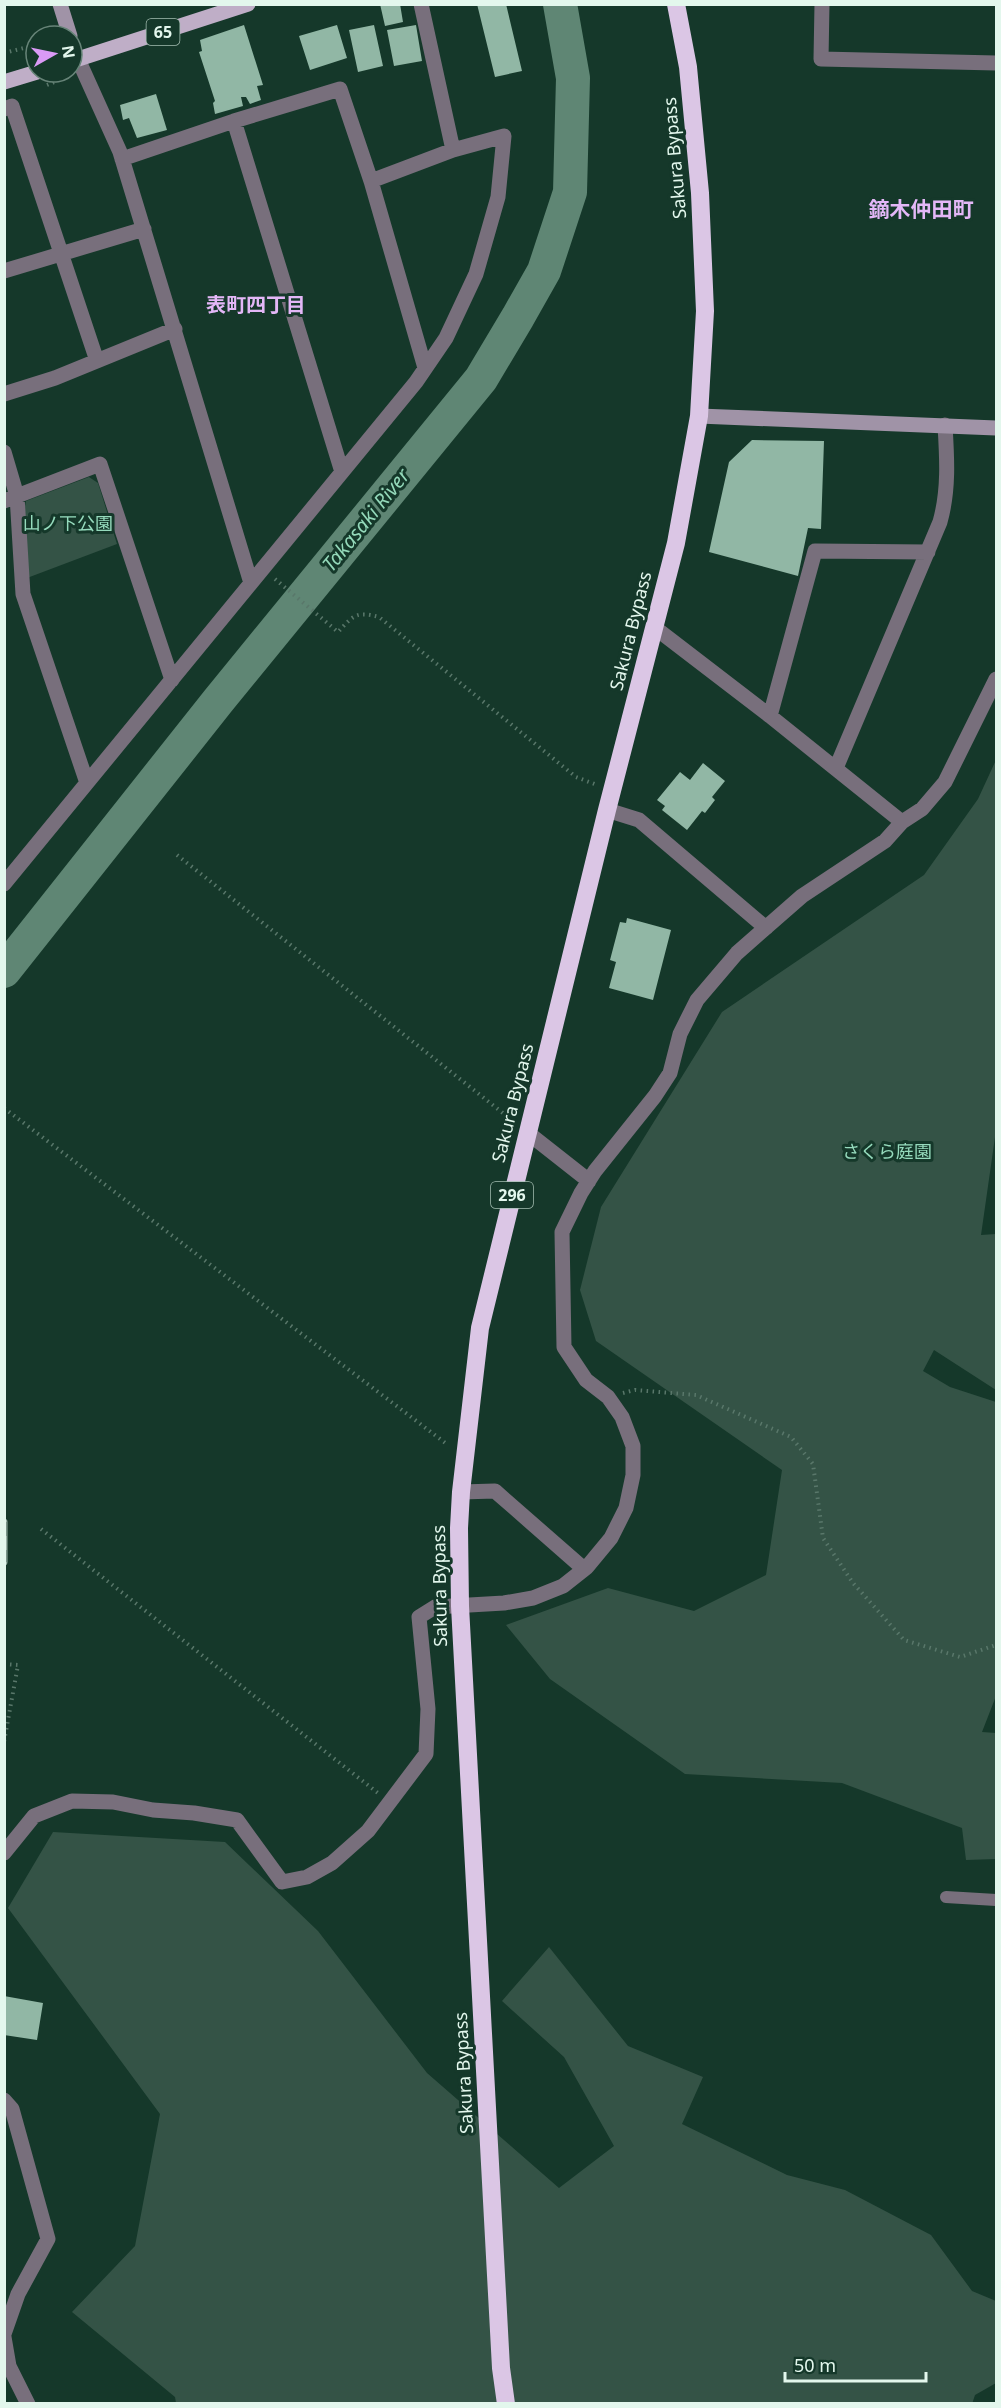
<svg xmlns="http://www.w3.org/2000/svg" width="1001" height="2408" font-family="'Noto Sans','Noto Sans JP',sans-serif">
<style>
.green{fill:#345346}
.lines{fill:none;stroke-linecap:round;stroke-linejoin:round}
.river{stroke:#5f8674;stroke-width:34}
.building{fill:#91b7a5}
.path{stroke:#59776a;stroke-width:4;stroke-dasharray:1.5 4.5;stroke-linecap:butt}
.lane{stroke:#786f7c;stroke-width:12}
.street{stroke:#786f7c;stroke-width:15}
.secondary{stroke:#a093a7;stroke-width:15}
.primary{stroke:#bfaec7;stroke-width:15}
.highway{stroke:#dbc6e5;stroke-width:18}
.rail-casing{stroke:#9ab3a8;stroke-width:7}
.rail{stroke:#15382a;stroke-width:4.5;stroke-dasharray:14;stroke-linecap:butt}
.labels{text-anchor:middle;stroke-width:6;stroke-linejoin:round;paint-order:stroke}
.shield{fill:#15382a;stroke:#a5beb2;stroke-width:1.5}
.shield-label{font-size:16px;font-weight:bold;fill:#e3f7ed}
.street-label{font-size:18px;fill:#e3f7ed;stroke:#15382a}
.park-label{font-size:18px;fill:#96dbbd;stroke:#15382a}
.neighbourhood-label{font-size:20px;font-weight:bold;fill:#e3b7f7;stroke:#15382a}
.water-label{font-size:20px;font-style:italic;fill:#94d9ba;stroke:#15382a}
.quarter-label{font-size:21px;font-weight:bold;fill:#e3b7f7;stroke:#15382a}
</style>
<rect width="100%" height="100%" fill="#15382a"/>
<path class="green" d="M89,477L98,483L117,544L27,578L24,511L26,501Z
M996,760V1130L981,1235L996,1234V1390L934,1350L923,1371L950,1387L996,1402V1696L982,1732L996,1733V1859L966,1860L962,1828L842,1783L685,1774L550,1679L506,1625L608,1588L694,1611L766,1575L782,1470L596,1341L580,1290L601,1207L722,1012L924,875L978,799Z
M53,1832L225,1842L318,1931L427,2073L559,2188L614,2146L564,2057L502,2001L549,1947L628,2046L703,2077L682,2124L787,2175L845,2190L931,2235L972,2291L996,2301V2383L975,2395L972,2404L176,2403L175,2397L72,2312L135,2246L160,2114L8,1908Z"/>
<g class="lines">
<path class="river" d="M4,971L218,701L481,379L518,317L544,271L570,192L573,78L560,4"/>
</g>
<path class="building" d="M380,4H400L403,22L385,26Z
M477,4H506L522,71L495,77Z
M244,25L263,85L257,86L261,100L250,104L246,97H241L243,106L215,114L213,103L215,101L199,52L202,51L200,40Z
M337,25L347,58L310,70L299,36Z
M374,25L383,66L358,72L349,30Z
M416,25L422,61L394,66L387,30Z
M156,94L167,130L137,138L129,118L123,120L120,105Z
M752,440L824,441L821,529L808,528L798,576L709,552L729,462Z
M703,763L725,781L712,797L715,800L705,813L702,811L687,830L662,810L665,806L657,800L680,772L690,780Z
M627,918L671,930L653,1000L609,988L616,962L610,960L620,922L626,923Z
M4,1996L43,2003L37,2040L4,2035Z"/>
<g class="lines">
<path class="path" d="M4,53L36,45
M47,85L57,81L63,75
M275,579L338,632C354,615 356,611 379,617L576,777L597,785
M177,855L513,1121
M4,1108L448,1445
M623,1393L635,1390L696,1395L791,1437L813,1464L823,1538L853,1583L904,1640L960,1657L996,1645
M41,1529L378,1793
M4,1664L18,1665L4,1742"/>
<path class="lane" d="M946,1897L996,1900"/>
<path class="street" d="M822,4L821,59L996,63
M78,59L120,152L251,583
M4,109L12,106L97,361
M234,121L342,472
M122,159L234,121L340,89L371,181L425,368
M371,181L453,150
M4,271L144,229
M4,394L55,378L175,329
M4,452L17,496L23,594L87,783
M4,501L100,464L172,680
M654,627L770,716L902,822
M770,716L815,551L928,552
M836,768L940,522C949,490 947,458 945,425
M607,810L639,820L766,928
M4,884L416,382L446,338L476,274L498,197L504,136L453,150L421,4
M528,1133L589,1181
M461,1492L495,1491L584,1569
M4,1853L34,1816L72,1801L113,1802L153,1810L194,1813L237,1820L282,1882L307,1877L332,1863L368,1831L426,1754L428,1709L419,1617L435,1607L504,1603L533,1598L563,1586L587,1567L611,1538L626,1508L633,1475V1446L622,1417L608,1397L586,1380L564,1347L562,1232L581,1193L595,1171L655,1096L670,1073L680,1034L697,1000L737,953L802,896L885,841L902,822L922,809L945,782L996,679
M4,2100L12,2109L48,2239L18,2294L4,2334
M4,2337L9,2366L28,2404"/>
<path class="secondary" d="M60,4L70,36
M699,416L996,428"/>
<path class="primary" d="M72,61L248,4
M4,82L37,72"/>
<path class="highway" d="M506,2404L501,2368L460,1606L459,1528L461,1492L480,1328L607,810L676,543L699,416L705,311L700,193L688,67L676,4"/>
<g class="rail-casing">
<path id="rail" d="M4,1522V1562"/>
</g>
<use href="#rail" class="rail"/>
</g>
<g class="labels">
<g class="shield">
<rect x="146.5" y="19" width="33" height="26" rx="4.5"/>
<rect x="491" y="1182" width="42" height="26" rx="4.5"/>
</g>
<g class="shield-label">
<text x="163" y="38">65</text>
<text x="512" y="1201">296</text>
</g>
<g class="street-label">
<text transform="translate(675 158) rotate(-95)" y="6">Sakura Bypass</text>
<text transform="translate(631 631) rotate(-76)" y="6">Sakura Bypass</text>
<text transform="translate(513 1103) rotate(-76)" y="6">Sakura Bypass</text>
<text transform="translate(440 1586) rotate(-91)" y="6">Sakura Bypass</text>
<text transform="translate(464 2073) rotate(-93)" y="6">Sakura Bypass</text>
</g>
<g class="park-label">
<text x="68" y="530">山ノ下公園</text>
<text x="887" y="1158">さくら庭園</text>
</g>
<g class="neighbourhood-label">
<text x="256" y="312">表町四丁目</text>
</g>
<g class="water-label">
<text transform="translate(366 520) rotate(-51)" y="7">Takasaki River</text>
</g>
<g class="quarter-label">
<text x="921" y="217">鏑木仲田町</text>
</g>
</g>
<rect width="1001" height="2408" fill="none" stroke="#e3f7ed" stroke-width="12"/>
<g transform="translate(54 54) rotate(81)"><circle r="28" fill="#15382a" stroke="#678478" stroke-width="1.5"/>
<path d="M0-4.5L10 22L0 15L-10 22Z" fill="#da9af6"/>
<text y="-9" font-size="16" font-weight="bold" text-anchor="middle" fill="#e3f7ed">N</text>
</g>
<path d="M785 2372v9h141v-9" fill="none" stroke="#e3f7ed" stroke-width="3"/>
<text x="794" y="2372" font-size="18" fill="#e3f7ed" stroke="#15382a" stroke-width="4.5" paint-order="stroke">50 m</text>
</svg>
